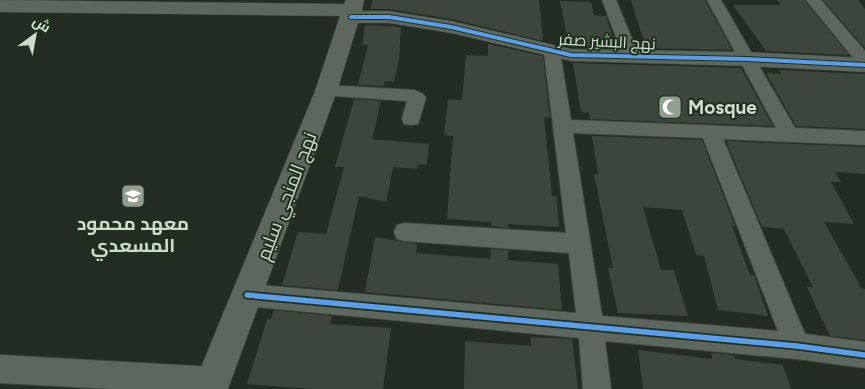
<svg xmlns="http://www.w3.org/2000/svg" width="865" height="389" font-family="Figtree,Cairo,sans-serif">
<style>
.building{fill:#3d463d}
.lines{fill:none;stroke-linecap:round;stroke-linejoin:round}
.minor-casing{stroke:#3f483f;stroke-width:2}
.tertiary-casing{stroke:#3f483f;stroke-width:1}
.minor{fill:#5e675e;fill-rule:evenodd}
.tertiary{fill:#5e675e;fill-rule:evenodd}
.cycleway-far1-casing{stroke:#1f321e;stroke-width:6}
.cycleway-casing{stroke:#1f321e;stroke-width:9}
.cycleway-far1{stroke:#5a9eea;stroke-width:4}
.cycleway{stroke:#5a9eea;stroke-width:5.5}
.labels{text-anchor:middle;stroke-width:4;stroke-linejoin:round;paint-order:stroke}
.far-street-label{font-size:16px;fill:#cfdbce;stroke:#1f321e}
.poi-label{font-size:19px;font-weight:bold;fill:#cfdbce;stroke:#1f321e;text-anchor:start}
.street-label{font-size:19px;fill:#cfdbce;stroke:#1f321e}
</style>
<rect width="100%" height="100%" fill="#232d23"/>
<path class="building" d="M372,0H539L543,41L451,19L389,9H371Z
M631,0H705L732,50L646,48Z
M777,0H804L849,55L766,51L733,5H781Z
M823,0H858L865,9V48Z
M560,1L591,2L594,15L606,16L616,48L569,47Z
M365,25L401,27L399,59L394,82L385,81L384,86L358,85L368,45H362Z
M488,44L543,56L550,118L544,117L548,156L552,196H556L559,227L508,224V228L491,226V222L447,219L453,136L444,135L448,99L462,100L466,55L488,56Z
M573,63L741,68L773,126L590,119L589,113L581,112Z
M778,70L865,74V129L796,126L766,73L782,74Z
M354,99L381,101L372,139L429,144L427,165L418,164L417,169L393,167L386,202L359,196L338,290L282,285L298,232L326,234L344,167H335Z
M592,136L702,140L735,226H732L750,275H754L768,316L718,310L704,256L696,255L682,210L643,207L661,270H674L688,316L618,313L608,268H613L594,174H598Z
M726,141L865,147V174L835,172L841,182H831L854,224L824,222L862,289H865V340L830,336L807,287H813L784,229L762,227Z
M375,237L417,244L416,253L490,259L491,249L508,250V260L558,264L562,310L365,292Z
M274,310L332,316L330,324L391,328L383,389H312L247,384L267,319H271Z
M531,337L572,339L578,389H464L465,341L531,346Z
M638,350L712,359L711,353L734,355L735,359L783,365L791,389H643Z"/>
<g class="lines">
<g class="minor-casing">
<path id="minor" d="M602,0H616L639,56L637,60H625L623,56Z
M707,0H721L795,128L865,131V145L723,139L805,334L865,342V368L797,359L605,341L611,389H583L579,338L247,306L238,303L235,295L238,287L247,284L576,313L569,253L405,241L397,239L394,232L397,225L405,223L566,233L544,52L546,49H558L560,52L571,120L776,128ZM573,133L703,138L778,331L602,316Z
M806,0H821L865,51V66L859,65Z
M326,85L414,90L423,94L426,98L418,124L411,125L404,124L402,119L407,101L320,95L317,91L320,87Z
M0,355L213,367L223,371L227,381L224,389H111L0,383Z"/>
</g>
<g class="tertiary-casing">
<path id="tertiary" d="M0,0L344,4L346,0H364L362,11H389L451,21L571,49L746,52L865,58V72L746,66L571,61L451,33L389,23H358L337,91L228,389H192L315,91L340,16L0,12Z"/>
</g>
<use href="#minor" class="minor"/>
<use href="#tertiary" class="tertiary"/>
<g class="cycleway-far1-casing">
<path id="cycleway-far1" d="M351,17H389L451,27L571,55L746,59L865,65"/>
</g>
<g class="cycleway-casing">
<path id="cycleway" d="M247,295L797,346L865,355"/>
</g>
<use href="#cycleway-far1" class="cycleway-far1"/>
<use href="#cycleway" class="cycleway"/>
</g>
<defs>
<g id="mosque-square" transform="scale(1.25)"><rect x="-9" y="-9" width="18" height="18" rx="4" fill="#939e92" stroke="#1f321e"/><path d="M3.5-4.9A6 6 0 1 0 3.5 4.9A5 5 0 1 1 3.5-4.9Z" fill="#fff"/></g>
<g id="school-square" transform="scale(1.25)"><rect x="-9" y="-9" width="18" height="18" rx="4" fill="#939e92" stroke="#1f321e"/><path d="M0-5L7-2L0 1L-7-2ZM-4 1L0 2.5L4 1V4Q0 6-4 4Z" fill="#fff"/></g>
</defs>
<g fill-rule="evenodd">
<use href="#mosque-square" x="670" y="107"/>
<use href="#school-square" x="133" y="196"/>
</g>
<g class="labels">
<g class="far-street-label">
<text transform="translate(607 41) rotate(3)" y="6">نهج البشير صفر</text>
</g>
<g class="poi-label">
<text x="688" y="114">Mosque</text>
<text x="133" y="230" text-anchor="middle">معهد محمود<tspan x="133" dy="22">المسعدي</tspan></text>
</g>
<g class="street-label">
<text transform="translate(286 196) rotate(-69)" y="7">نهج المنجي سليم</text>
</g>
</g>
<g transform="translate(35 35) rotate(32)" stroke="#1f321e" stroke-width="4" paint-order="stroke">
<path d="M0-4L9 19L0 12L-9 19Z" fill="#cfdbce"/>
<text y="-8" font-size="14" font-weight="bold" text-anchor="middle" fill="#cfdbce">ش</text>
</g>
</svg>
